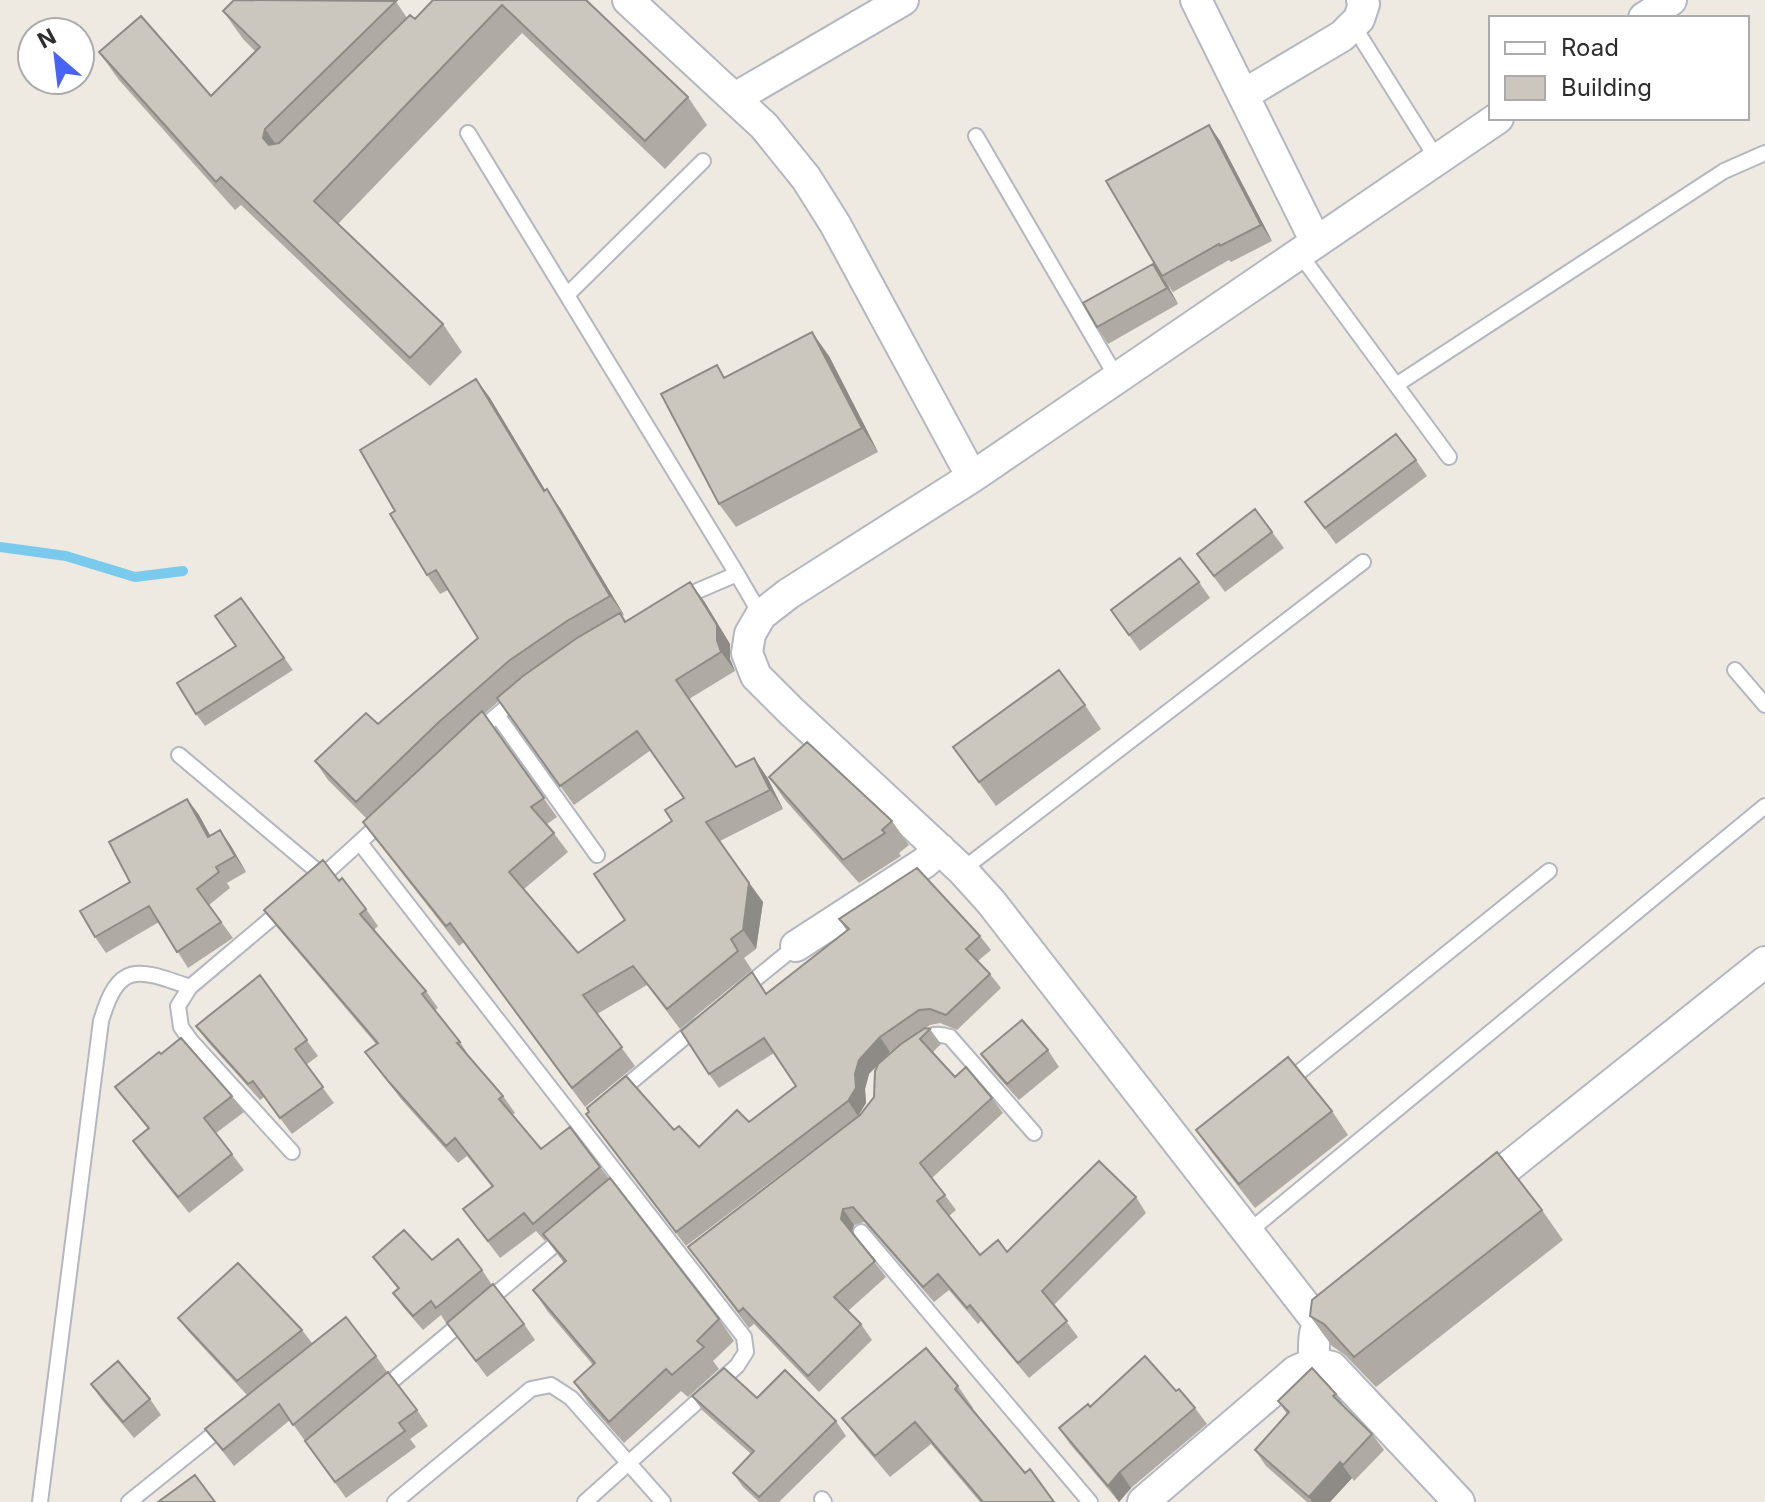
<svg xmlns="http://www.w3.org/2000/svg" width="1765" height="1502" font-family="Inter,sans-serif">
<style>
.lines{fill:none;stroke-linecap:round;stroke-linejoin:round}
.stream{stroke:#79caec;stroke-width:10}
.service-casing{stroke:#b4b7c0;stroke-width:18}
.minor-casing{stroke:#b4b7c0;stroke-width:34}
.service{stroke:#fff;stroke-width:14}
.minor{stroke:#fff;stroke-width:30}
.wall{fill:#afaba4;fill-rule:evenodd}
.shaded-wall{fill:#8e8b86}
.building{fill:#cbc7bf;stroke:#8e8b86;stroke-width:2}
</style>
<rect width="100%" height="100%" fill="#eee9e1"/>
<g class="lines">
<path class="stream" d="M0,547L66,556L135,577L183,571"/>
<g class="service-casing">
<path id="service" d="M1353,25L1437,159
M468,133L737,574
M976,136L1117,378
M1299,253L1449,457
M567,295L703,161
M1396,385L1724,171L1765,153
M681,598L737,574L761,615
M1735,670L1765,705
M497,715L597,855
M475,734L517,698
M179,755L323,876
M360,843L744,1337L746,1352L737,1366L585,1502
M962,870L1363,562
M317,881L384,820
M285,907L190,987L178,1006L181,1027L191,1041L292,1152
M742,990L796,946
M920,1042C930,1034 938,1033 950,1037L1034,1133
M1287,1082L1549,871
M619,1092L698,1026
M861,1232L1090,1502
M1247,1233L1765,806
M485,1303L564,1237
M380,1391L466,1319
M822,1499L824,1502
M40,1502L101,1021C119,960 138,969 190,987
M129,1502L226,1424
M395,1502L531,1389L551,1385L571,1398L663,1502"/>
</g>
<g class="minor-casing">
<path id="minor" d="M628,0L764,126L806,178L835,224L972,477
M1196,0L1316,242
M1644,18L1671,0
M1243,95L1342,36L1359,19L1364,4L1362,0
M735,98L903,0
M796,946L924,863L940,849
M1478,1191L1765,962
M1317,1321L991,902L962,870L792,712L756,676L747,653L750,634L761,615L788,594L972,477L1498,118
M1314,1363C1314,1337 1311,1326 1332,1309
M1143,1502L1296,1371L1314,1363L1332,1367L1459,1502"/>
</g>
<use href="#service" class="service"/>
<use href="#minor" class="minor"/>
</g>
<path class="wall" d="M395,0L407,18L415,19L433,0H586L688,97L707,125L665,169L522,33L338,224L443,324L462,352L430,386L241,205L235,210L119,80L99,52L211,96L255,51L243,39L223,11Z
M1209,125L1220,141L1272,241L1231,262L1229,260L1173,292L1167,284L1178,304L1108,344L1097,327L1153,264Z
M829,356L878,452L736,527L719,504L726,377Z
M476,379L490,398L545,490L560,508L624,615L622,616L626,621L704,601L730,644V659L735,671L689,699L736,767L767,777L783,809L720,841L763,902L756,949L744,958L752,970L680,1029L647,985L597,1014L635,1066L585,1107L464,942L459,946L377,841L363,822L367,819L328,780L315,761L378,724L478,638L448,590L440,594L427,575L395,511ZM499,701L574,805L651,750L684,798L625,920L578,953L524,889L568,852L547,824L557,817L484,714Z
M1416,460L1427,476L1336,544L1305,502Z
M1255,509L1284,548L1225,592L1197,554Z
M1199,582L1210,598L1140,651L1111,610Z
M241,598L293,670L205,726L196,714L236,647Z
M1085,705L1101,729L996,806L953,747Z
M769,777L892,821L909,845L899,853L901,856L859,883L785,800Z
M187,799L199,815L210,836L220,830L231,846L246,872L227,883L230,888L209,905L233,938L188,968L159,922L106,953L95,937Z
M339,881L366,909L378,926L374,930L426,991L438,1008L435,1010L460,1042L471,1059L503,1096L515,1113L512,1115L541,1149L600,1167L719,1319L734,1341L713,1361L719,1369L688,1397L681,1391L624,1443L589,1404L574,1382L593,1365L548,1312L533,1290L564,1263L546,1239L545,1241L536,1231L500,1258L463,1209L492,1187L467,1156L458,1163L401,1099L365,1052L376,1044L277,927L264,910Z
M839,919L980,936L991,950L978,961L990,974L1001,988L957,1030L940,1023L930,1025L904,1042L930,1029L941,1044L933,1052L955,1077L992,1098L1003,1113L932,1178L956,1210L949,1216L980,1255L1007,1252L1136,1197L1146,1213L1054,1305L1078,1337L1029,1378L981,1321L978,1324L949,1290L934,1302L864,1222L854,1225L852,1233L886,1277L848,1311L861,1324L872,1340L819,1392L754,1324L749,1328L688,1247L860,1115L874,1097L901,1044L890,1052L869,1074L865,1089L866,1103L858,1116L686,1246L586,1114L674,1130L699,1147L749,1122L796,1086L774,1053L719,1088L709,1074L766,993L847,931Z
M260,975L318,1056L306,1065L334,1103L292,1134L264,1097L260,1100L208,1042L196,1026Z
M1048,1050L1059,1067L1019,1100L992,1070L981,1054Z
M161,1054L232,1096L244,1112L216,1133L244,1170L189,1213L144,1157L133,1141L148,1129L115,1087Z
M1332,1111L1348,1135L1255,1208L1213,1154L1196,1130Z
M1542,1210L1563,1240L1376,1387L1345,1355L1332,1346L1310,1316Z
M373,1257L432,1260L482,1270L492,1285L446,1323L441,1315L423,1330L403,1307L393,1293L398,1289Z
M178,1318L302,1330L312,1343L247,1395L188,1331Z
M447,1323L524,1324L535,1340L487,1377Z
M376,1356L387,1372L305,1441L290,1420L234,1466L205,1429Z
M91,1384L150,1399L161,1415L134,1438L102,1400Z
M958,1386L973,1408L972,1409L1025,1473L1054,1502H980L931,1444L890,1477L858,1439L842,1418Z
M1176,1391L1195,1408L1207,1424L1131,1488L1119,1502L1070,1444L1059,1428L1090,1407Z
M1336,1394L1347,1410L1372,1434L1384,1450L1354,1481L1352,1478L1330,1502H1307L1266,1466L1255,1450L1287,1414L1278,1401Z
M692,1396L757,1398L836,1421L846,1436L779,1502H759L743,1487L733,1473L751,1454L702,1410Z
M417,1410L428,1426L410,1439L416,1447L346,1498L305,1441Z"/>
<path class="shaded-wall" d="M1209,125L1220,141L1272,241L1261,225Z
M265,129L285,157L282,166L263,138Z
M1153,264L1167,284L1178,304L1167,288Z
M812,332L829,356L878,452L862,428Z
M476,379L490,398L557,510L544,491Z
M547,489L560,508L624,615L610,596Z
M690,582L704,601L730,644V659L735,671L721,652Z
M754,758L767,777L783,809L770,790Z
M187,799L199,815L220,853L208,837Z
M220,830L231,846L246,872L235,856Z
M749,883L763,902L756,949L743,930Z
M880,1037L890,1052L869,1074L865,1089L866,1103L858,1116L848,1101L859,1060Z
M843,1209L854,1225L851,1235L841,1219Z
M1340,1462L1352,1478L1330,1502H1312L1309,1497Z
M1120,1472L1131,1488L1119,1502L1108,1486Z"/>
<path class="building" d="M234,0L396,1L265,129L263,138L269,145L279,143L410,15L415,19L433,0H586L688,97L645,141L502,5L314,201L443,324L410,358L221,177L216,182L99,52L141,16L211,96L260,47L223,11Z
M1209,125L1261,225L1220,246L1219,244L1162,276L1106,181Z
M1153,264L1167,288L1097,327L1083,303Z
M812,332L862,428L719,504L661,394L717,365L724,378Z
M476,379L544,491L547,489L610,596L567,621L510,660L439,722L356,802L315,761L366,713L378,724L478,638L436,570L427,575L390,514L395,511L360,450Z
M1396,434L1416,460L1325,528L1305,502Z
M1255,509L1272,532L1214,576L1197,554Z
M1180,558L1199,582L1129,635L1111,610Z
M690,582L717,625V640L721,652L676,680L736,767L754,758L770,790L706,822L749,883L743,930L731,939L738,951L667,1009L633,966L583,995L622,1047L572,1088L450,923L446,926L363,822L482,711L544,798L531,807L554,833L509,872L578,953L625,920L594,874L672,821L665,810L684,798L637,731L560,786L497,698L523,676L577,638L620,613L625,622Z
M241,598L284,658L196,714L177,683L236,646L215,616Z
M1059,670L1085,705L979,782L953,747Z
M807,742L892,821L882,830L885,833L843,860L769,777Z
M187,799L208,837L220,830L235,856L216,867L219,872L197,889L221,922L177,952L149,906L95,937L80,911L130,882L109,842Z
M323,860L339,881L342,878L366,909L360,914L426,991L422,994L460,1042L457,1043L503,1096L499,1099L541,1149L570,1127L600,1167L533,1224L524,1213L488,1241L463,1209L493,1186L455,1138L446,1146L389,1082L365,1052L378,1043L264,910Z
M917,868L980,936L966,949L990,974L946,1015L930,1009L919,1010L880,1037L859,1060L855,1074L856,1088L848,1101L676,1232L586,1114L589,1112L587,1108L626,1076L674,1130L679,1126L699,1147L737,1110L749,1122L796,1086L764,1038L709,1074L681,1031L752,972L766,994L849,929L839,919Z
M260,975L307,1040L295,1049L323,1087L280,1118L253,1081L248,1084L196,1026Z
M1022,1020L1048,1050L1007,1084L981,1054Z
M925,1028L930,1029L920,1039L955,1077L966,1067L992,1098L920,1163L945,1195L937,1201L980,1255L998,1240L1007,1252L1099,1161L1136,1197L1042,1291L1067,1321L1018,1363L970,1305L967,1308L938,1274L923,1287L853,1207L843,1209L841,1219L875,1261L834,1297L861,1324L808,1376L743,1308L739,1312L688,1247L860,1115L874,1097L875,1071L878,1064L901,1044Z
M181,1038L232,1096L204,1118L232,1154L178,1197L133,1141L149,1128L115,1087L159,1052L161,1054Z
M1288,1057L1332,1111L1239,1184L1196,1130Z
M1497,1152L1542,1210L1354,1357L1324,1324L1310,1316L1312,1300Z
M610,1178L719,1319L697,1341L704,1347L672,1375L666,1369L609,1422L574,1382L595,1363L533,1290L566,1261L543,1234Z
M404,1230L432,1260L458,1239L482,1270L436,1308L431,1301L413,1316L393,1293L399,1288L373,1257Z
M238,1263L302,1330L237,1381L178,1318Z
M493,1284L524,1324L476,1361L447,1323Z
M346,1317L376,1356L293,1425L279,1404L223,1450L205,1429Z
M926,1348L958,1386L955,1389L1025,1473L1030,1469L1054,1502H983L915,1422L875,1456L842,1418Z
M1145,1356L1176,1391L1179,1389L1195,1408L1120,1472L1108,1486L1059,1428L1088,1404L1090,1407Z
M118,1361L150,1399L123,1422L91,1384Z
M724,1368L757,1398L785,1370L836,1421L759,1497L733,1473L754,1451L692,1396Z
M1312,1368L1336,1394L1333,1396L1372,1434L1343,1465L1340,1462L1309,1497L1255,1450L1289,1412L1278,1401Z
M388,1372L417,1410L399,1423L405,1431L335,1482L305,1441Z
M195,1475L215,1502H158Z"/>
<rect x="1489" y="16" width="260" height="104" fill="#ffffff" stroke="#ababab" stroke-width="2"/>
<rect x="1505" y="42" width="40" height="12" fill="#ffffff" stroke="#ababab" stroke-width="2"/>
<text x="1561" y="56" font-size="24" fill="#2e2e2e">Road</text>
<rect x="1505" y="76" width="40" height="24" fill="#cbc7bf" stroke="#ababab" stroke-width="2"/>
<text x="1561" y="96" font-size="24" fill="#2e2e2e">Building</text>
<g transform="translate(56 56) rotate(332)"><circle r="38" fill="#ffffff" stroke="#ababab" stroke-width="2"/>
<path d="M0-6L14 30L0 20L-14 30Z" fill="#4863f5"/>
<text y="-12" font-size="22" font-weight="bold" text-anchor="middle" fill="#2e2e2e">N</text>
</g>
</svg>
